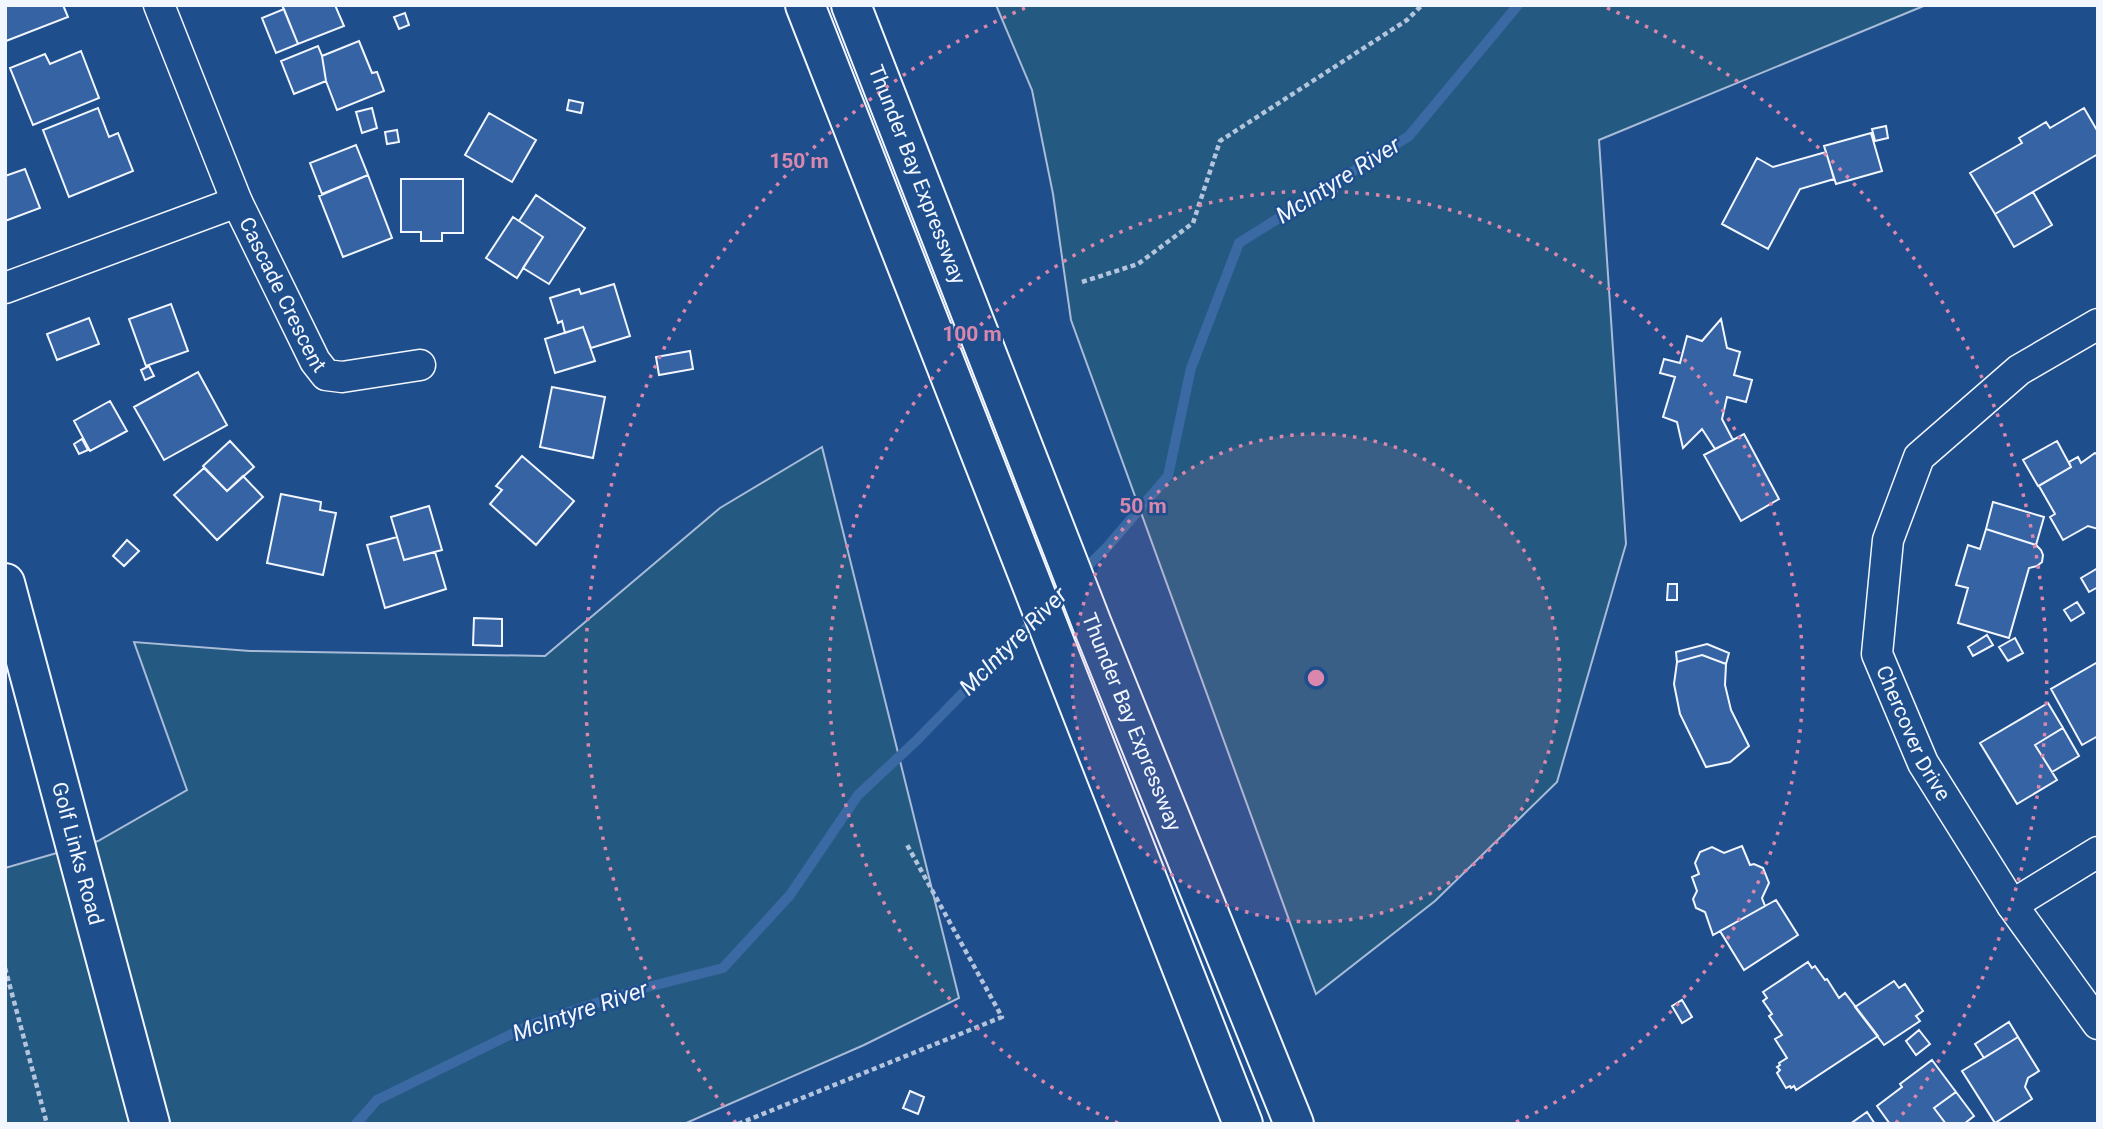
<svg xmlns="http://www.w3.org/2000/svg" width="2103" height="1129" font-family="Roboto,sans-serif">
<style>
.green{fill:#245a82;stroke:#a8bbd7;stroke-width:2}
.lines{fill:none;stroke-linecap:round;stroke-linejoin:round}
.stream{stroke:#3b69a3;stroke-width:10}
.building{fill:#3563a3;stroke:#f2f6ff;stroke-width:2}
.street-casing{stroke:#f2f6ff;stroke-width:33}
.secondary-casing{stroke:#f2f6ff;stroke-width:42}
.highway-casing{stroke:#f2f6ff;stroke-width:42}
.path{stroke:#b3c4dc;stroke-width:4.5;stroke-dasharray:5 3.5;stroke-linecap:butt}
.street{stroke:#1f4e8c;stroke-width:30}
.secondary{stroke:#1f4e8c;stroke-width:38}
.highway{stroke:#1f4e8c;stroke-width:38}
.ring{fill:none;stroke:#da87ad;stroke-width:3.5;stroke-dasharray:3.5 7}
.labels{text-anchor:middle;stroke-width:5;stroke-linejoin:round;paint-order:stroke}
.street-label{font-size:21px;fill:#f2f6ff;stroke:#1f4e8c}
.water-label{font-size:23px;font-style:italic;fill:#f2f6ff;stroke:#1f4e8c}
.centre{fill:#da87ad;stroke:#1f4e8c;stroke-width:3.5}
.ring-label{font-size:21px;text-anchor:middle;font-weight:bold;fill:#da87ad;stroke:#1f4e8c;stroke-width:5;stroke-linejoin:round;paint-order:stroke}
</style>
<rect width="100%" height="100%" fill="#1f4e8c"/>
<path class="green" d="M996,5H1926L1599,140L1626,544L1557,782L1435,901L1316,994L1071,320L1053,194L1032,90Z
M822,447L959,998L864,1045L684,1124H5V868L98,841L187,790L134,642L250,651L545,656L720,508Z"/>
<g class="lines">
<path class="stream" d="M1081,573L1107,547L1168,476L1191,368L1239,243L1409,136L1518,5
M356,1124L377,1100L530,1025L636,990L723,968L790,895L858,795L916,741L1036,618"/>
</g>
<path class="building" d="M5,5H63L68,17L6,41Z
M282,5H335L344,26L298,44Z
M284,9L298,44L276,53L262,18Z
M405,13L409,25L399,29L394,17Z
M359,41L372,73L377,72L384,91L337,110L326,81L322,56Z
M318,46L322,56L326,81L294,94L281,61Z
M81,51L99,98L33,125L10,68L45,54L50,64Z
M569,100L583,103L581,113L567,110Z
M98,108L109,137L118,133L133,171L69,197L43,130Z
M372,108L377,128L362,133L356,112Z
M2084,108L2098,132V154L1995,214L1970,173L2022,143L2019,138L2046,122L2050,128Z
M489,113L536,140L512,182L465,155Z
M1886,126L1888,138L1875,141L1872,129Z
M397,130L399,142L387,144L385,132Z
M1871,133L1882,171L1836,184L1824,146Z
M356,145L368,175L322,194L310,163Z
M1826,152L1834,179L1800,189L1768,249L1722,224L1757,158L1773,167Z
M25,169L40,208L5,221V176Z
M368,175L392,238L343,257L319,196Z
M401,179H463V233H442V241H421V232H401Z
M2033,192L2052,225L2014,247L1995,214Z
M536,195L585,228L549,284L523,268L543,237L519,221Z
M513,217L543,237L517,278L486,258Z
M614,284L630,336L591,348L583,327L565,333L562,321L558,323L550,298L579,289L581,294Z
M171,304L188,351L146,366L129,319Z
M89,318L99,344L57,360L47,334Z
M1721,319L1727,348L1740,352L1734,375L1752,380L1746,402L1727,397L1722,419L1733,440L1715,449L1702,429L1683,448L1677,422L1663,417L1675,377L1660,373L1664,359L1680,363L1687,336L1702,341Z
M583,327L595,361L555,373L545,339Z
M690,351L693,369L659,375L656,357Z
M149,366L154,376L145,380L141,370Z
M198,372L227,425L164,460L134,407Z
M552,387L605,397L593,458L540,447Z
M110,401L127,431L90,451L74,421Z
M1744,434L1779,499L1741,521L1704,455Z
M82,439L88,450L79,454L74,444Z
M230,441L254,467L227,491L203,466Z
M2057,441L2071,467L2038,486L2023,460Z
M2095,453L2098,455V529L2088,526L2063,540L2050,517L2055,514L2039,486L2071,467L2069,462L2078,457L2081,463Z
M522,456L574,501L536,545L490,504L502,490L496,486Z
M204,468L227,491L243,476L263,497L217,540L174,495Z
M281,494L321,502L320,510L336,513L323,575L267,563Z
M1993,502L2044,517L2036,545L1986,529Z
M429,506L442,550L404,560L391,517Z
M1986,529L2036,545L2041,550L2043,555L2042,562L2037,566L2029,568L2009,638L1958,623L1968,588L1956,585L1968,545L1980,549Z
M397,537L404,560L435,552L446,589L385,608L367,545Z
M127,540L139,551L124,566L113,556Z
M2098,568V587L2089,592L2081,578Z
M1668,584H1677V600H1667Z
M2077,602L2084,613L2071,621L2064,610Z
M474,618L502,619V646L473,645Z
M1987,635L1993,645L1973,656L1968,647Z
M2015,638L2023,653L2008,661L1999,647Z
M1707,644L1729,653L1726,664L1702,655L1677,662L1676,652Z
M1702,655L1726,664L1725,685L1731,710L1749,746L1730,762L1706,767L1680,714L1674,684L1677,662Z
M2098,662V736L2082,745L2051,689Z
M2048,703L2063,728L2035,745L2057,780L2017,804L1980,743Z
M2063,728L2079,756L2052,772L2035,745Z
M1742,846L1750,865L1754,864L1763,868L1769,883L1762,898L1765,906L1713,935L1705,912L1696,908L1693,899L1697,891L1692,877L1699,874L1695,863L1700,852L1712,847L1724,853Z
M1776,900L1798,935L1744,970L1720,931Z
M1808,962L1812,968L1815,966L1825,980L1827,979L1839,998L1845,993L1878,1036L1796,1090L1794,1086L1791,1088L1790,1086L1786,1088L1777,1073L1780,1070L1777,1067L1780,1065L1779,1063L1787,1058L1775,1039L1782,1035L1769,1016L1772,1014L1763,1001L1767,998L1763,992Z
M1894,981L1899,988L1905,984L1923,1011L1916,1016L1920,1021L1884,1045L1855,1007Z
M1682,1000L1692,1017L1682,1023L1672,1006Z
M2009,1022L2018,1037L1984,1058L1975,1044Z
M1919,1030L1930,1044L1916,1055L1906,1041Z
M2018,1037L2039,1071L2028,1078L2025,1087L2032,1099L1995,1123L1962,1071Z
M1932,1060L1956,1092L1934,1108L1946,1124H1890L1877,1106L1902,1087L1900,1084Z
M910,1091L924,1097L918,1114L903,1108Z
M1956,1092L1974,1116L1964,1124H1946L1934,1108Z
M1867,1112L1875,1124H1850Z"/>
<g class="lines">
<g class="street-casing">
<g id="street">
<path id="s1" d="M159,5L237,202L315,361L326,375L342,377L420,365"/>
<path d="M5,288L237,202"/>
<path id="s2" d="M2098,324L2019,370L1919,457L1888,540L1877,654L1923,763L2012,905L2098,1024"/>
<path d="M2012,905L2098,852"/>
</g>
</g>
<g class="secondary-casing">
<g id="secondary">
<path id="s3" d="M5,583L150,1124"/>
</g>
</g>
<g class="highway-casing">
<g id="highway">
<path d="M805,5L1243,1124"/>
<path id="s4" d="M851,5L1092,624L1294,1124"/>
</g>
</g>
<path class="path" d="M1082,282L1138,264L1193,223L1220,141L1407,20L1422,5
M5,968L47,1124
M738,1124L1002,1017L906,843"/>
<use href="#street" class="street"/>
<use href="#secondary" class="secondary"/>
<use href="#highway" class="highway"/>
</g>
<circle cx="1316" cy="678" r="244" fill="#da87ad" fill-opacity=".12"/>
<g class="ring">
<circle cx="1316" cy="678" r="244"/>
<path d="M1118 1123A487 487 0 1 1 1514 1123"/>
<path d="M736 1123A731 731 0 0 1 1025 8M1607 8A731 731 0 0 1 1896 1123"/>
</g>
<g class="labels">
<g class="street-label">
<text dy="7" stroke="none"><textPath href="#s4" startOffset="182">Thunder Bay Expressway</textPath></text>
<text dy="7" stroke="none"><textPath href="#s1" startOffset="315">Cascade Crescent</textPath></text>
<text dy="7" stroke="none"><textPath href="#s4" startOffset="770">Thunder Bay Expressway</textPath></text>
<text dy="7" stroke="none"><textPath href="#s2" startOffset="514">Chercover Drive</textPath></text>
<text dy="7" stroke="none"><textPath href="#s3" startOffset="280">Golf Links Road</textPath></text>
</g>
<g class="water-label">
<text transform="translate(1338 180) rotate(-32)" y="8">McIntyre River</text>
<text transform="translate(1013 641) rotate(-45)" y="8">McIntyre River</text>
<text transform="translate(580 1011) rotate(-19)" y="8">McIntyre River</text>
</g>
</g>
<circle cx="1316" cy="678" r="10" class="centre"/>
<g class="ring-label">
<text x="799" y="168">150 m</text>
<text x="972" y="341">100 m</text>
<text x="1143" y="513">50 m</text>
</g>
<rect width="2103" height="1129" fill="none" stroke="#f2f6ff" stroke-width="14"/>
</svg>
